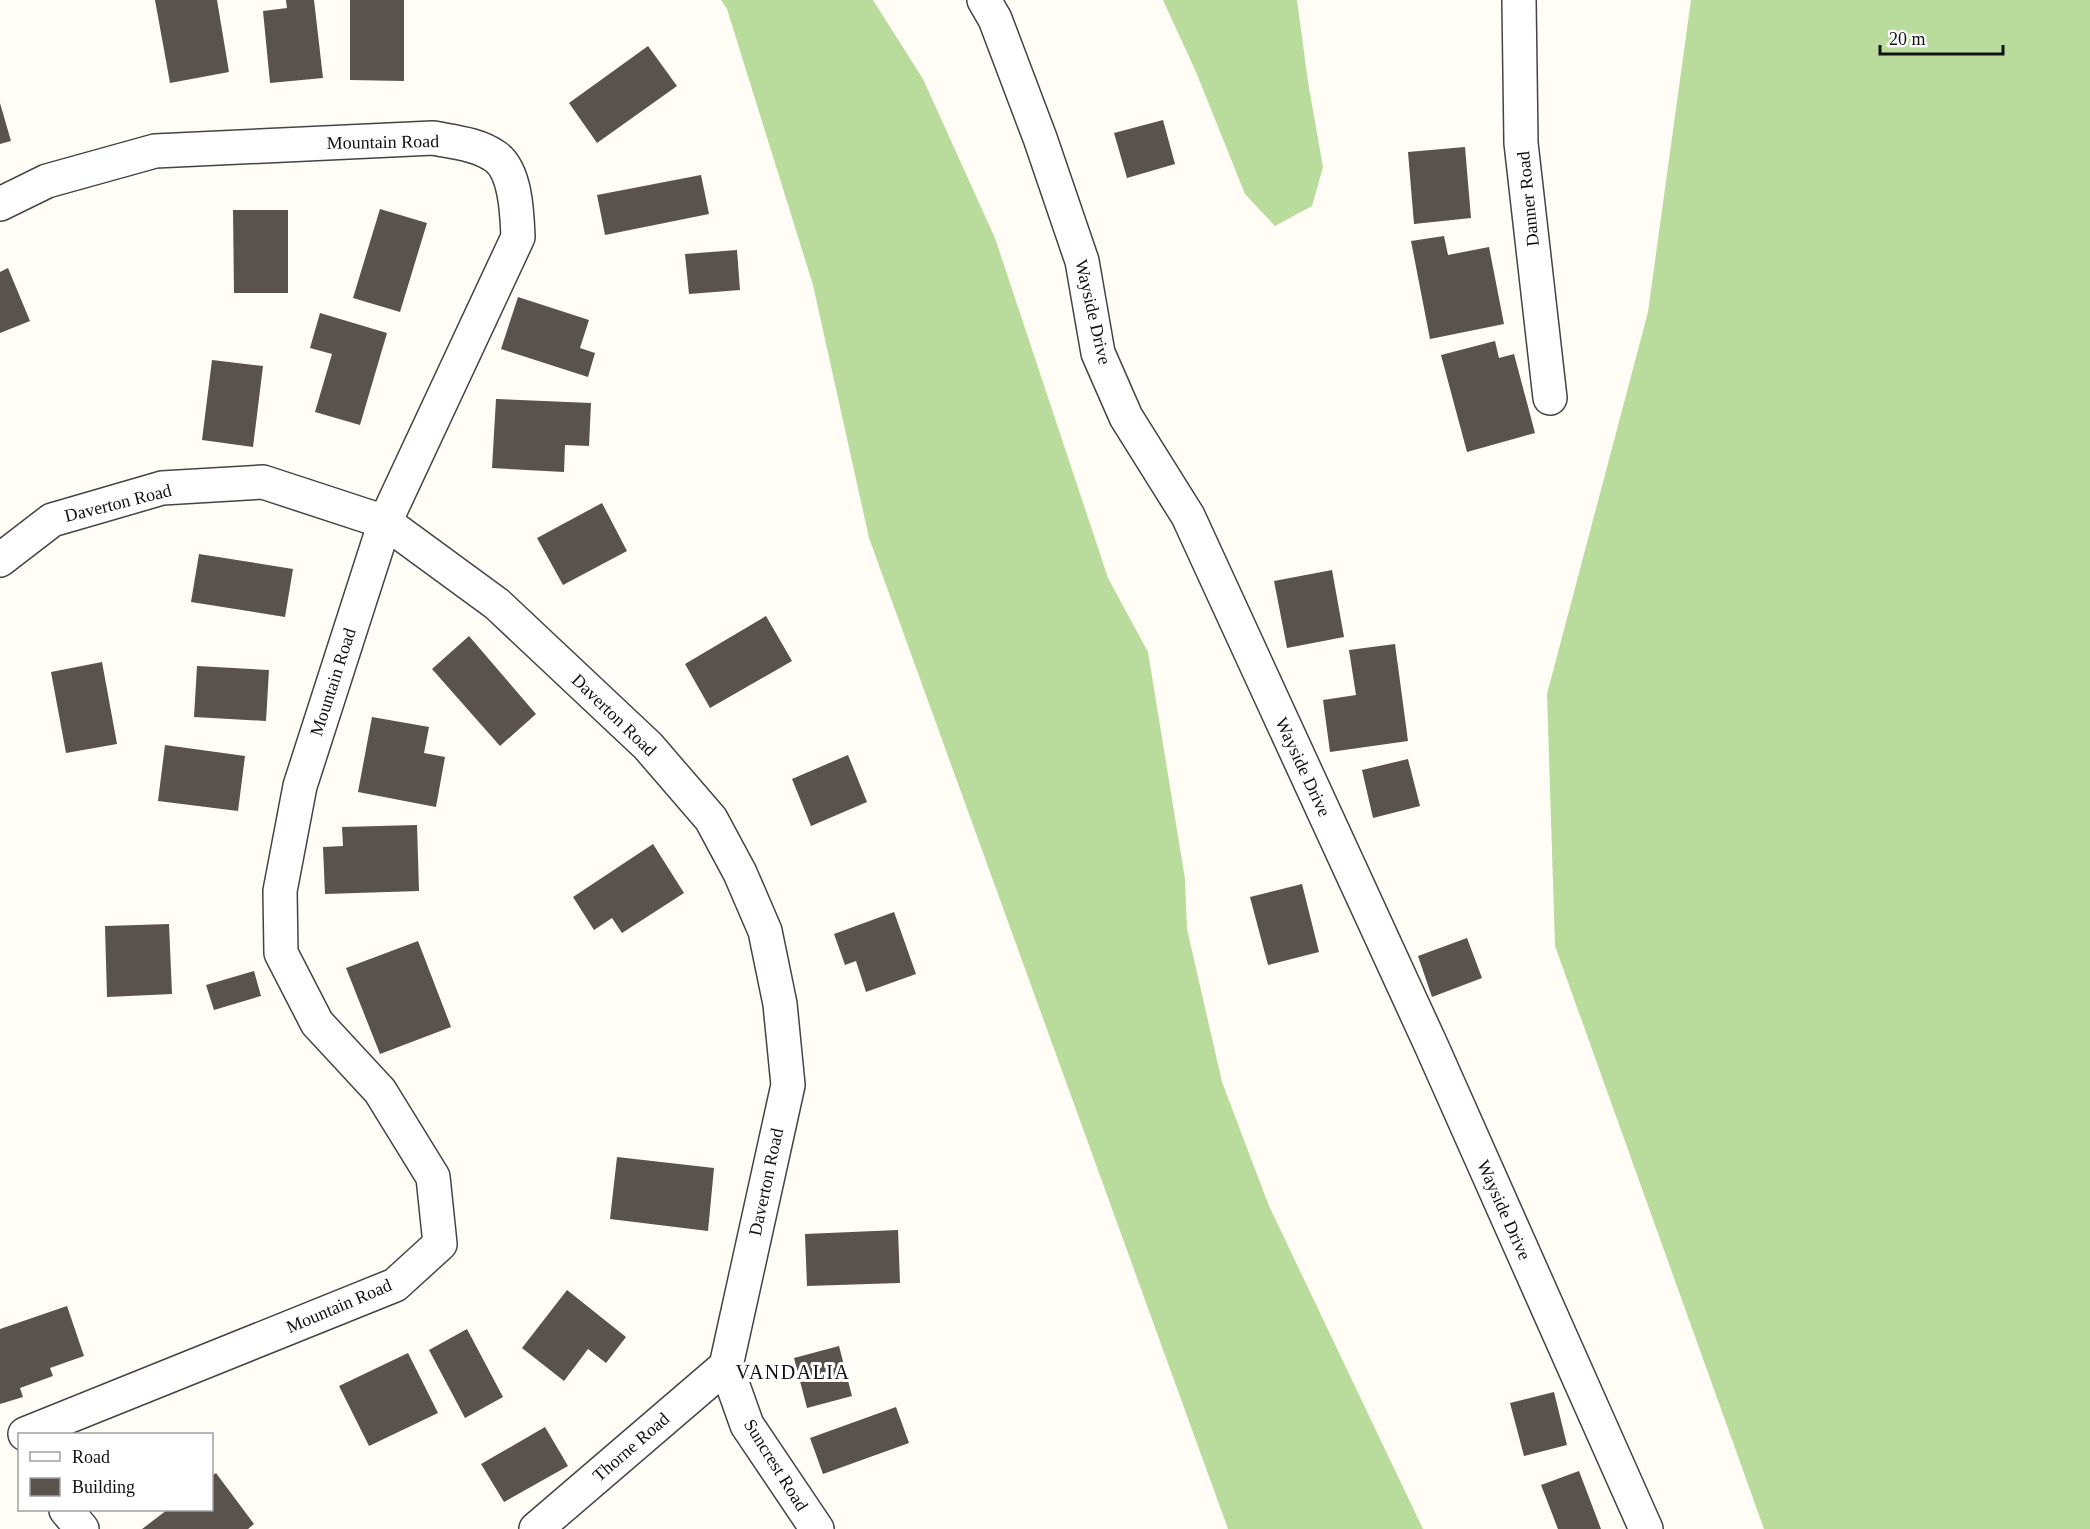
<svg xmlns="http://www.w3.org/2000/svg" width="2090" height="1529" font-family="Georgia,serif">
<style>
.forest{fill:#b9dc9c}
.building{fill:#5a524d}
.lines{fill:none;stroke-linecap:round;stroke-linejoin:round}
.minor-casing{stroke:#444;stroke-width:36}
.minor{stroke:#fff;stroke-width:33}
.labels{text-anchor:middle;stroke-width:6;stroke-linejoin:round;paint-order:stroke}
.street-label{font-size:18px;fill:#111;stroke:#fff}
.neighbourhood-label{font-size:20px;letter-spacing:1.5px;fill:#111;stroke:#fff}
</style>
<rect width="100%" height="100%" fill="#fffdf5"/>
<path class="forest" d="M721,0H873L923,79L995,238L1108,578L1148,652L1185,879L1187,929L1222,1082L1269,1206L1423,1529H1228L869,538L813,285L727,9Z
M1163,0H1297L1308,82L1323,167L1312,206L1275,226L1245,194L1196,72Z
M1691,0H2090V1529H1764L1555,946L1547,694L1648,312Z"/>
<path class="building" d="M155,0H217L229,72L170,83Z
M286,0H314L323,78L270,83L263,11L287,8Z
M350,0H404V81L350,80Z
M648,46L677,86L597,143L569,103Z
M0,103L11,141L0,144Z
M1163,120L1175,164L1127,178L1114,133Z
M1465,147L1471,218L1414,224L1408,152Z
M701,175L709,214L605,235L597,195Z
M380,209L427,223L400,312L353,298Z
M233,210H288V293H234Z
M1444,236L1448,255L1489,247L1504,324L1430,339L1411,241Z
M737,250L740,290L689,294L685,254Z
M8,268L30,321L0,333V272Z
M518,297L589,320L580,348L595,353L588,377L501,349Z
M320,313L387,333L360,425L315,412L332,354L310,348Z
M1495,341L1499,358L1514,354L1535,433L1467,452L1441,355Z
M212,360L263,366L253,447L202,440Z
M496,399L591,403L589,446L565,445L564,472L492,468Z
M602,503L627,551L563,585L537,538Z
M199,554L293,569L285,617L191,602Z
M1332,570L1344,637L1287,648L1274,581Z
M766,616L792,661L710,708L685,664Z
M469,636L536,714L500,746L432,669Z
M1395,644L1408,741L1330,752L1323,700L1356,695L1349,650Z
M102,662L117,744L66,753L51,672Z
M197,666L269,670L266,721L194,717Z
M372,717L429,727L424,753L445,757L436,807L358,792Z
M165,745L245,756L238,811L158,801Z
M848,755L867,802L811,826L792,779Z
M1408,759L1420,806L1373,818L1362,770Z
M417,825L419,891L325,894L323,847L343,846L342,827Z
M653,844L684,893L622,933L612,918L594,930L573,897Z
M1302,884L1319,952L1268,965L1250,897Z
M894,912L916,974L866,992L856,961L845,965L834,934Z
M169,924L172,994L107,997L105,926Z
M1467,938L1482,978L1432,997L1418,956Z
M418,941L451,1027L380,1054L346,968Z
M254,971L261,996L214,1010L206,985Z
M617,1157L714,1168L708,1231L610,1219Z
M898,1230L900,1283L807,1286L805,1234Z
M567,1290L626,1337L606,1363L588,1349L564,1381L522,1348Z
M67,1306L84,1356L50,1368L53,1376L20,1388L23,1397L0,1404V1329Z
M467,1329L503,1397L465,1418L429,1350Z
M839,1346L852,1396L807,1408L794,1358Z
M408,1353L438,1413L369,1446L339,1386Z
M1554,1392L1567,1445L1524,1456L1510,1403Z
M896,1407L909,1443L823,1474L810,1438Z
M545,1427L568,1466L504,1502L481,1464Z
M1579,1471L1601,1529H1558L1541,1485Z
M216,1473L254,1524L248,1529H142L167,1510H212V1476Z"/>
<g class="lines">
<g class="minor-casing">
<path id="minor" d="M984,0L995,19L1040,138L1082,261L1098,353L1126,417L1188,516L1431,1045L1646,1529
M1519,0L1521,143L1550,398
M0,204L47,181L155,151L433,138C454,142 478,144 496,157C516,172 517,214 518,237L385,522L300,786L280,891L281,953L317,1023L380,1091L433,1177L440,1244L395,1285L25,1434
M0,560L52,520L162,488L263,482L385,522L497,604L648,746L711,819L740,873L765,931L780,1004L788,1085L726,1366
M726,1366L747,1425L817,1529
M66,1510L82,1529
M536,1529L726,1366"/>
</g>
<use href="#minor" class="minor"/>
</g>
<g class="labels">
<g class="street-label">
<text transform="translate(383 142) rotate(-1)" y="6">Mountain Road</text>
<text transform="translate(1528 199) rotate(-96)" y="6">Danner Road</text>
<text transform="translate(1093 312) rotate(77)" y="6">Wayside Drive</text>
<text transform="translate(118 503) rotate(-14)" y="6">Daverton Road</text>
<text transform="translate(333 682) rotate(-72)" y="6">Mountain Road</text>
<text transform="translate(614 715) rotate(44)" y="6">Daverton Road</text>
<text transform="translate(1303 767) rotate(65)" y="6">Wayside Drive</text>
<text transform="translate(766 1182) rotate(-78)" y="6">Daverton Road</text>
<text transform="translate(1504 1210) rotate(66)" y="6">Wayside Drive</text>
<text transform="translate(339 1306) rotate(-23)" y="6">Mountain Road</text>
<text transform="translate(631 1447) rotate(-41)" y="6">Thorne Road</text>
<text transform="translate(776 1465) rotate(58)" y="6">Suncrest Road</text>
</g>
<g class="neighbourhood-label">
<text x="793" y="1379">VANDALIA</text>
</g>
</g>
<rect x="18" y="1433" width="195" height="78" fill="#ffffff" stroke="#a0a0a0" stroke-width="1.5"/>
<rect x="30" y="1452" width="30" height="9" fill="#ffffff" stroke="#a0a0a0" stroke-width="1.5"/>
<text x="72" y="1463" font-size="18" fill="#111111">Road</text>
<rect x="30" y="1478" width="30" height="18" fill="#5a524d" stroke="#a0a0a0" stroke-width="1.5"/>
<text x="72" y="1493" font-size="18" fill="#111111">Building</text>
<path d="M1880 45v9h123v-9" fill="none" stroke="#111111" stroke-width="3"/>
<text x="1889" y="45" font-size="18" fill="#111111" stroke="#ffffff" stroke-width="4.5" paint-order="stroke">20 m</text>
</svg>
